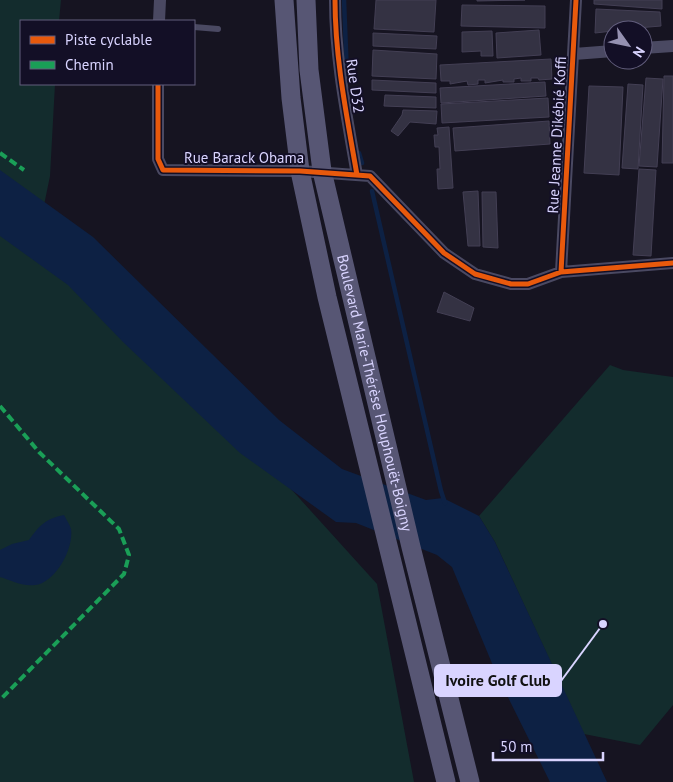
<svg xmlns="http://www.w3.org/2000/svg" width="673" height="782" font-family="'PT Sans',sans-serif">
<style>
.green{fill:#132c2d}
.water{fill:#0d2144}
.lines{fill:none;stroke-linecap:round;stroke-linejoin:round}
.stream{stroke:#0d2144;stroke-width:4.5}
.building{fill:#343243;stroke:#433f54}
.service{stroke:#4a4962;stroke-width:6}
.minor{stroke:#4a4962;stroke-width:12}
.secondary{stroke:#575674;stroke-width:19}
.quiet{stroke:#1a9f57;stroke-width:4;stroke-dasharray:8 4;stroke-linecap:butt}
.cycleway-casing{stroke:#130f26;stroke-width:8}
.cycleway{stroke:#e8590c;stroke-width:5}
.labels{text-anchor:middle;stroke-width:4;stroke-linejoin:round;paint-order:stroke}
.street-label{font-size:15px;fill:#d9d4ff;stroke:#130f26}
.leader{fill:none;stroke:#d9d4ff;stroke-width:2}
.callout-dot{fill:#d9d4ff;stroke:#130f26;stroke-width:2}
.callout{fill:#d9d4ff;stroke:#d9d4ff;stroke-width:2}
.callout-label{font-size:16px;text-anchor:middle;font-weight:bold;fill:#111}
</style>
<rect width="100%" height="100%" fill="#161421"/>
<path class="green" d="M0,0H61L59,21H21V84H55L50,176L43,210L176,362L377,584L414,782H0Z
M610,365L623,370L673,377V705L640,745L584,734L495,542L479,516Z"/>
<path class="water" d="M0,170L93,237L279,420L342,469L426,500L443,498L479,516L495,542L607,782H550L496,673L452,567L437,555L356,523L336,522L240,453L123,342L68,285L0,236Z
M64,515C66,519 70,525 71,529C74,549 55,583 35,585C24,587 10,580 0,577V550L12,544L29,540C40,525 45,519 64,515Z"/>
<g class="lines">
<path class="stream" d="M344,0L347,76
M359,153L362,163
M372,191L441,491L445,503"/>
</g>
<path class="building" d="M376,0H436L434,32L374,29Z
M477,0H525L477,1Z
M594,0H662V9L594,4Z
M462,5L545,6V28L461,26Z
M596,9L660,12L661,26L613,30V31L595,33Z
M539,30L541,55L497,58L496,33Z
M492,31L493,56H481V51L462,52V32Z
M373,33L437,36L436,49L373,46Z
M373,50L437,54L436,79L372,76Z
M551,59L552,79L539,80L538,78H531V81H521V78L514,79V82H503V80L485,83V80H478V84L468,85L467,81L450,84V81H441L440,65Z
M664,76H673V163H662Z
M646,78L663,79L657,167L639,166Z
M372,80L436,83V93L372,90Z
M545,82L546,96L441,103L440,88Z
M628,84L643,85L638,169L622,168Z
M589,86L623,87L619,175L584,173Z
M385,95L436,97V108L384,106Z
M548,98L549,117L442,123L441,104Z
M403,110L437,111L436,124L410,122L398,136L391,131L402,115Z
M549,121L550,144L455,151L453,128Z
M449,127L453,188L438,189L437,169H440L439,147H435L434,135H438L437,128Z
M639,169L656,170L651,256L633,255Z
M478,191L480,246H468L463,192Z
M482,192H496L498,248L483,247Z
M444,292L474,308L470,321L437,312Z"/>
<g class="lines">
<path class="service" d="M194,27L218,29"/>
<path class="minor" d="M335,0C335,59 347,117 357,175
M159,21L160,0
M643,48L673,46
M574,54L613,51
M158,84V159L163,170L300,171L370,176L444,253L475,274L511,284H528L561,272L673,263
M561,272L576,0"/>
<g class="secondary">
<path d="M284,0L291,98L300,171L327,297L446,782"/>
<path id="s1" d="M306,0L309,70L322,171L411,547L470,782"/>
</g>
<path class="quiet" d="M0,153L24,170
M0,406L39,452L119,529L129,555L124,574L0,700"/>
<g class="cycleway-casing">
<path id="cycleway" d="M335,0C335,59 347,117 357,175
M158,84V159L163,170L300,171L370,176L444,253L475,274L511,284H528L561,272L673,263
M561,272L576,0"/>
</g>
<use href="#cycleway" class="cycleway"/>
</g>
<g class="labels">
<g class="street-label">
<text transform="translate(355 86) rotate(82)" y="5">Rue D32</text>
<text transform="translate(557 135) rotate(-87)" y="5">Rue Jeanne Dikébié Koffi</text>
<text x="244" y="163">Rue Barack Obama</text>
<text dy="5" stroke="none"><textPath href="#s1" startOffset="400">Boulevard Marie-Thérèse Houphouët-Boigny</textPath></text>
</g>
</g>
<path class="leader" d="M603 624L561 681"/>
<circle class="callout-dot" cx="603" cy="624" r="5"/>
<rect class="callout" x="435" y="665" width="126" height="31" rx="5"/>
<g class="callout-label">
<text x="498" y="686">Ivoire Golf Club</text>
</g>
<rect x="20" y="20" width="175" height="65" fill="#130f26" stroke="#625e7d"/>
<rect x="30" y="36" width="25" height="8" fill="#e8590c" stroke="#625e7d"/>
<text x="65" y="45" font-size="15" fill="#d9d4ff">Piste cyclable</text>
<rect x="30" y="61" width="25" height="8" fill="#1a9f57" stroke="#625e7d"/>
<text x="65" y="70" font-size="15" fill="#d9d4ff">Chemin</text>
<g transform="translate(628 45) rotate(123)"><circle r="24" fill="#130f26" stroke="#625e7d"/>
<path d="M0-4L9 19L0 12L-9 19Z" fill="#9591b1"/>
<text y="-8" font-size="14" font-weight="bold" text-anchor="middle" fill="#d9d4ff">N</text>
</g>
<path d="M493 752v8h110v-8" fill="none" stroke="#d9d4ff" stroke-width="2.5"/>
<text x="500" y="752" font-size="15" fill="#d9d4ff" stroke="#130f26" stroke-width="4" paint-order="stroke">50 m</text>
</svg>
